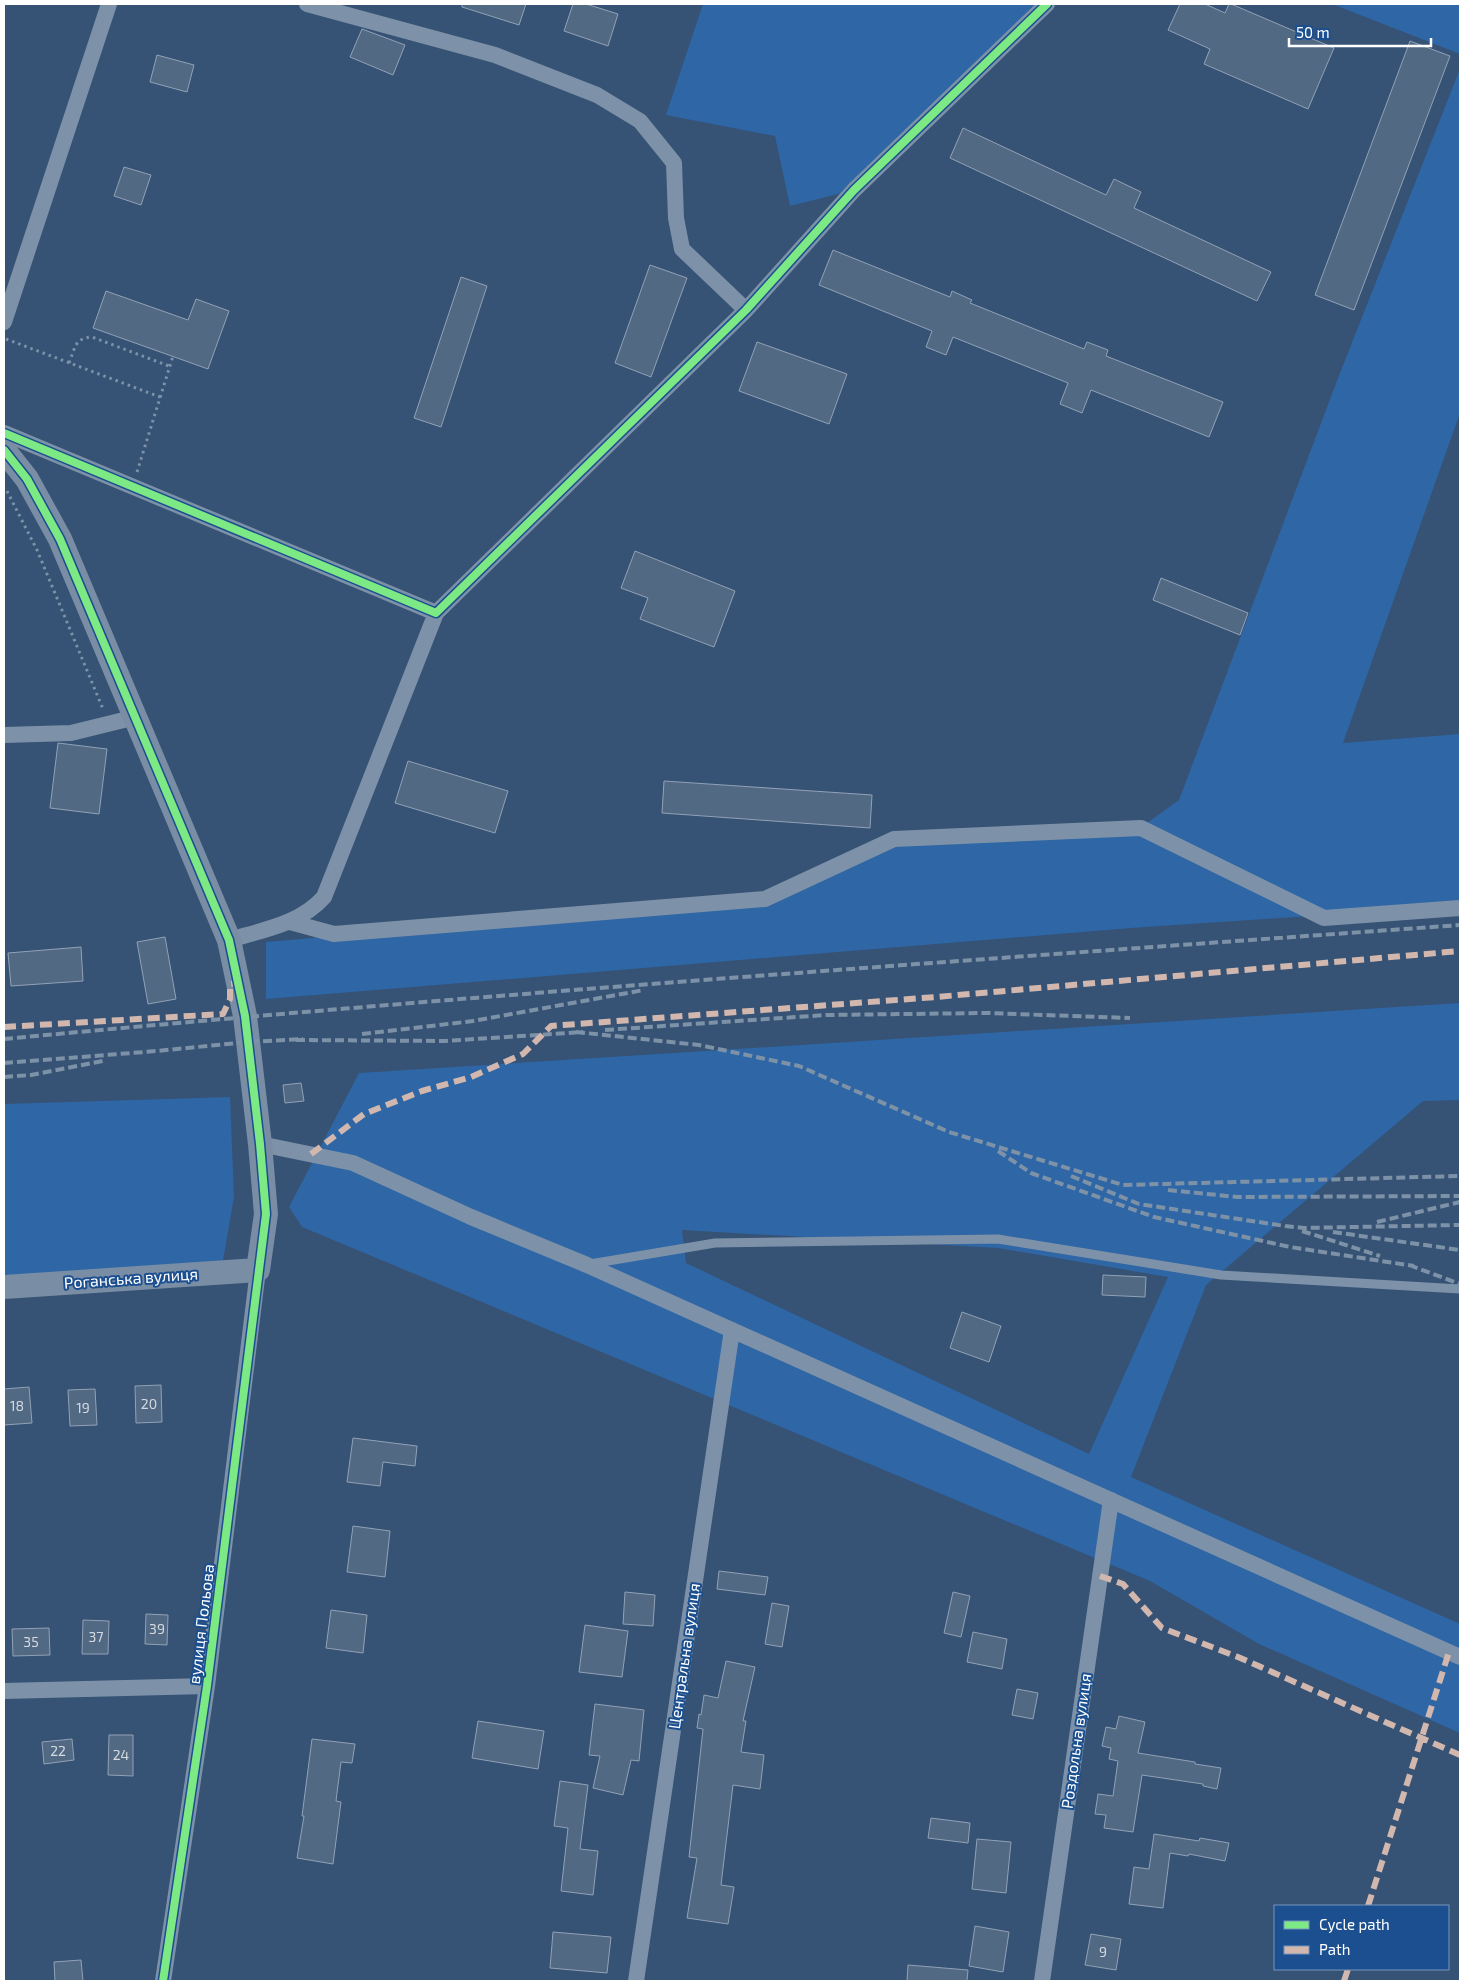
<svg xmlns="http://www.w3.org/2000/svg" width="1464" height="1985" font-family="'Exo 2',sans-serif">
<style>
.green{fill:#2f66a5;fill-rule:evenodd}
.building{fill:#526984;stroke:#92a2b6}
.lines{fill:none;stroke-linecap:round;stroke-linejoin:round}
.path{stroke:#7d92a8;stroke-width:3;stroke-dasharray:2.5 4;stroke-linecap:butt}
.lane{stroke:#7d92a8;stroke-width:9}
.street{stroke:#7d92a8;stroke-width:16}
.secondary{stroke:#798da4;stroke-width:24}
.rail{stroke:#7e92a7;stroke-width:4;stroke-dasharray:9 4;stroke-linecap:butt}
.quiet{stroke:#d1b7ad;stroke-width:6;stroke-dasharray:12 6;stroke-linecap:butt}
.cycleway-casing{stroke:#1b4f8f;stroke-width:11}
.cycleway{stroke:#7ce984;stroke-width:8}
.labels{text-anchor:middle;stroke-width:4;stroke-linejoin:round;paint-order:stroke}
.number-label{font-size:14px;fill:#d4dae0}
.street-label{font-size:16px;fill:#fff;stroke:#1b4f8f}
</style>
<rect width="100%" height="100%" fill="#365274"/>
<path class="green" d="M703,4H1047L854,190L790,206L775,136L666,115Z
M1332,4H1460V54Z
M1460,69V413L1343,743L1460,734V906L1131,928L266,999V942L765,899L894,839L1140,828L1179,800L1338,378Z
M1460,1003V1100L1423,1101L1206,1285L1131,1477L1460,1624V1733L1259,1644L1150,1581L302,1227L289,1207L359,1073ZM682,1230L998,1248L1168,1277L1089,1454L686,1263Z
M230,1097L234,1197L221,1272L4,1287V1104Z"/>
<path class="building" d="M462,4H526L519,25L462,7Z
M573,4H586L618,14L608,46L564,31Z
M1180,4H1205L1225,13L1229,4H1231L1334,48L1308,109L1204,64L1210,49L1168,30Z
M362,29L405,45L393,75L350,57Z
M1410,41L1450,56L1354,310L1315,295Z
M157,55L194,65L187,92L150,82Z
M963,128L1106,195L1114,179L1141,192L1134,208L1271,272L1257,301L950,158Z
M124,167L151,175L141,205L114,196Z
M833,250L950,297L952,291L972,300L970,303L1084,349L1087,342L1108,350L1106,356L1223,402L1209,437L1091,390L1082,413L1060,404L1068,383L953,337L946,355L926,347L932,331L819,285Z
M650,265L687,278L651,377L615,363Z
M461,277L487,286L441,427L414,418Z
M106,291L188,320L196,299L229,311L208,369L93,328Z
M757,342L847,374L829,424L739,391Z
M635,551L735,591L714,647L640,619L648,598L621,588Z
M1161,578L1248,613L1240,635L1153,600Z
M58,743L107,749L99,814L50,808Z
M408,761L508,791L495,833L395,803Z
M664,781L872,795L870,828L662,813Z
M165,937L176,999L148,1004L137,942Z
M81,947L83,981L11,986L8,953Z
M301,1083L304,1101L285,1103L283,1085Z
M1103,1275L1146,1277L1145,1297L1102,1295Z
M962,1312L1001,1326L989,1362L950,1348Z
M161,1385L162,1422L136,1423L135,1386Z
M29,1387L32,1423L4,1425V1389Z
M95,1389L97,1425L70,1426L68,1390Z
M353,1438L417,1446L415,1466L383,1462L380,1486L347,1482Z
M353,1526L390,1531L385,1577L347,1572Z
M719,1571L768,1577L765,1595L717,1589Z
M625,1592L655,1595L653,1626L623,1624Z
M953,1592L970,1596L961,1637L944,1633Z
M772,1603L789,1606L782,1647L765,1644Z
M331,1610L367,1615L363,1653L326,1648Z
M146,1614L168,1615L167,1645L145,1644Z
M83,1620L109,1621L108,1654H82Z
M585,1625L628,1631L622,1677L579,1672Z
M49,1628L50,1655L13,1656L12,1629Z
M973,1632L1007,1639L1002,1669L967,1662Z
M726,1661L755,1667L743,1721H746L741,1752L764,1755L760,1789L733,1785L721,1885L734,1887L728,1924L687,1918L697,1858L689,1857L703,1729L697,1728L699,1714L701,1715L704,1695L718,1698Z
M1017,1689L1038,1693L1033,1719L1012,1715Z
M595,1704L644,1710L639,1761L631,1760L623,1795L593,1788L600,1756L589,1755Z
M1119,1716L1145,1722L1138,1753L1195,1762V1764L1221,1768L1217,1789L1203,1786V1784L1142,1775L1133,1832L1104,1828L1106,1815L1095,1814L1098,1794L1113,1796L1118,1761L1109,1759L1111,1748L1102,1746L1106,1727L1116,1729Z
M478,1721L544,1731L538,1769L472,1758Z
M109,1735H133V1776L108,1775Z
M72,1739L74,1760L44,1764L42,1742Z
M312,1739L355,1744L352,1763L341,1762L336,1801L341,1802L333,1864L297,1858L304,1816H302Z
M560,1781L588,1785L580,1849L598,1851L593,1895L561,1891L568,1828L554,1826Z
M931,1818L970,1823L968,1843L928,1838Z
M1154,1834L1199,1841L1200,1838L1229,1843L1225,1861L1189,1854L1188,1856L1170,1853L1163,1908L1129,1904L1134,1867L1149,1869Z
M977,1839L1011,1842L1006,1893L972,1889Z
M975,1926L1009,1932L1003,1972L969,1966Z
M553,1932L611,1937L607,1973L550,1968Z
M1091,1934L1121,1939L1116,1970L1085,1965Z
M81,1960L83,1981H55L54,1962Z
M908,1965L968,1970L967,1981H907Z"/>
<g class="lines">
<path class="path" d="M6,339L160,397
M69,363C75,349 74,338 92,337L169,366
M137,472L173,356
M7,491L37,550L103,709"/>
<path class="lane" d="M590,1264L715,1243L998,1239L1221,1275L1460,1289"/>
<path class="street" d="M307,4L495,55L597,95L640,121L674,163L676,218L682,249L746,310
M4,322L109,4
M4,433L436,613L746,310L854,190L1047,4
M4,735L71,733L136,717
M290,922L334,934L765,899L894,839L1141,828L1324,918L1460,908
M229,940C263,930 300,924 324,897L436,613
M260,1144L353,1163L471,1217L587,1265L1460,1657
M4,1691L207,1686
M163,1981L207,1686L258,1270
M636,1981L732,1330
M1042,1981L1111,1500"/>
<path class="secondary" d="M4,450L27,479L60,539L229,940L245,1016L260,1144L266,1214L258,1270L4,1287"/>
<path class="rail" d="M605,1030L826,1015L987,1013L1130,1018
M576,1032L699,1045L799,1066L949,1132L1123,1185L1460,1176
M362,1034L473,1021L644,990
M4,1039C489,993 974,960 1460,925
M296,1040L445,1041L583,1032
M4,1063L157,1051L247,1042L303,1039
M4,1077L31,1075L103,1061
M998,1151L1031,1173L1154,1217L1290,1247L1414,1266
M1071,1176L1139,1204L1285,1226L1304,1228L1460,1225
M1168,1190L1237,1197L1460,1196
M1377,1222L1460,1202
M1302,1231L1380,1256
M1333,1232L1460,1250
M1409,1265L1460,1284"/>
<path class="quiet" d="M4,1027L223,1014L230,999V984L238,983
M311,1154L364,1114L422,1091L471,1077L523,1054L551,1026L936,997L1460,951
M1100,1576L1123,1584L1162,1628L1238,1657L1460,1755
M1368,1906L1449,1652
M1344,1981L1348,1969"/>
<g class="cycleway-casing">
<path id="cycleway" d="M4,433L436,613L746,310L854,190L1047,4
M4,450L27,479L60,539L229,940L245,1016L260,1144L266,1214L207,1686L163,1981"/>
</g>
<use href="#cycleway" class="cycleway"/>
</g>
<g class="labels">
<g class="number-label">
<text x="149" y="1409">20</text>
<text x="17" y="1411">18</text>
<text x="83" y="1413">19</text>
<text x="157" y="1634">39</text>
<text x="96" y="1642">37</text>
<text x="31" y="1647">35</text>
<text x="58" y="1756">22</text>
<text x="121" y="1760">24</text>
<text x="1103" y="1957">9</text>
</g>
<g class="street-label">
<text transform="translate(131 1278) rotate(-4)" y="6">Роганська вулиця</text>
<text transform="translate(201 1624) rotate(-83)" y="6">вулиця Польова</text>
<text transform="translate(684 1656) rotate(-82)" y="6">Центральна вулиця</text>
<text transform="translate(1076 1741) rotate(-82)" y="6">Роздольна вулиця</text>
</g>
</g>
<rect width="1464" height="1985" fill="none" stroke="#ffffff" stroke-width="10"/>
<rect x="1274" y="1905" width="175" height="65" fill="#1b4f8f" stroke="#7695bc"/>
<rect x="1284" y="1921" width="25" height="8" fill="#7ce984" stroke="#7695bc"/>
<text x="1319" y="1930" font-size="15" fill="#ffffff">Cycle path</text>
<rect x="1284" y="1946" width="25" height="8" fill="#d1b7ad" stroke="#7695bc"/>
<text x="1319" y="1955" font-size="15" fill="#ffffff">Path</text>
<path d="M1289 38v8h142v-8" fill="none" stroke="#ffffff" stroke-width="2.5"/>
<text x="1296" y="38" font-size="15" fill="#ffffff" stroke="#1b4f8f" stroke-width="4" paint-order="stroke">50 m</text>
</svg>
